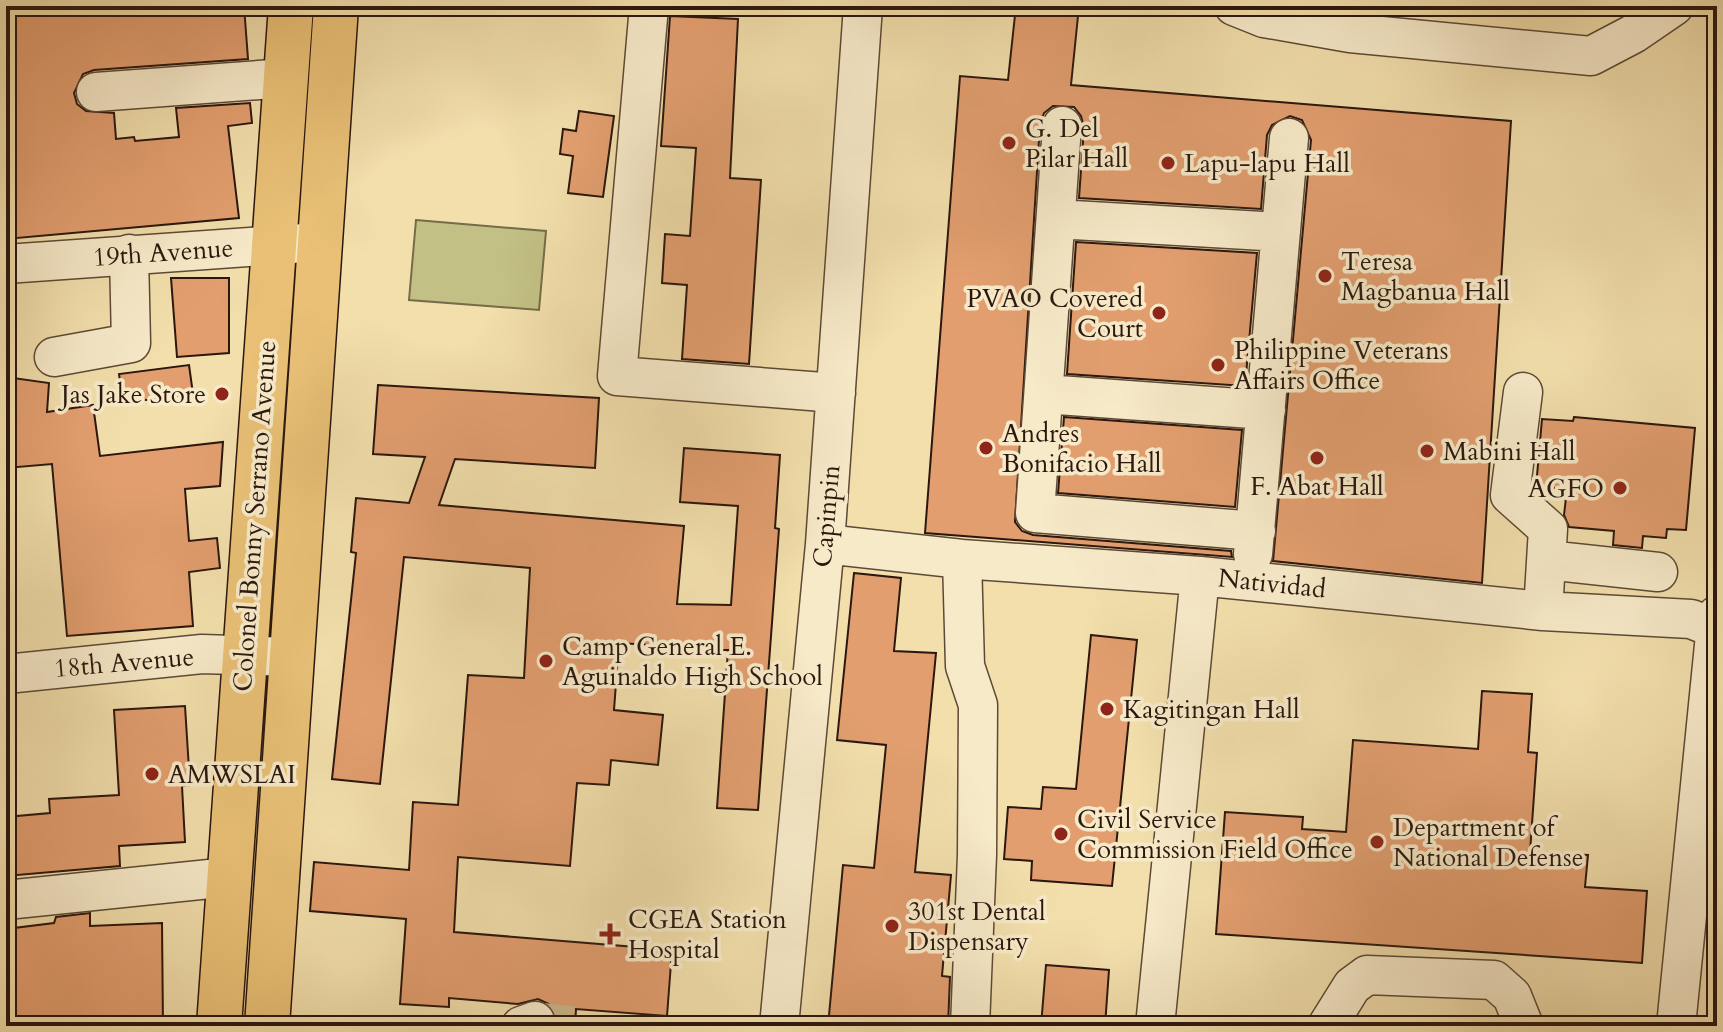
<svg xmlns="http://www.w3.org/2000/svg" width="1723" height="1032" font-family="Cardo,serif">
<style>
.green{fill:#c2c084;stroke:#766c49;stroke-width:2}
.building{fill:#e29e6f;stroke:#2b170e;stroke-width:2}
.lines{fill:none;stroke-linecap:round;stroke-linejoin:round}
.minor-tunnel{stroke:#cab78c;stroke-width:38;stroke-dasharray:38 19;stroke-linecap:butt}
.minor-casing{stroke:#5d4936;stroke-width:41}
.major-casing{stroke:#2b170e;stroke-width:47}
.minor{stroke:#f7eac9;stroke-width:38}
.major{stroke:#e9c076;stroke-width:44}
.poi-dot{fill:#8f2418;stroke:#f7eac9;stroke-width:3}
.labels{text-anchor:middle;stroke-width:7;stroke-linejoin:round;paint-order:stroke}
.poi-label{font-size:26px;fill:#2b170e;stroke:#f7eac9;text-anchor:start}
.street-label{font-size:26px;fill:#2b170e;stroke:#f7eac9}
</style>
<rect width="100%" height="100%" fill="#f2dfac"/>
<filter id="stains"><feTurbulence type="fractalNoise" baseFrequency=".0025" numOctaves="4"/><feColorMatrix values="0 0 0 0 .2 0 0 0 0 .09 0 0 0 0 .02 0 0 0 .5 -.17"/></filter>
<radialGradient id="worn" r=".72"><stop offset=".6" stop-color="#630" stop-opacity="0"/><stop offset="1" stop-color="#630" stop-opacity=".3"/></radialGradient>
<path class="green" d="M416,220L546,231L539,310L409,300Z"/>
<path class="building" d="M6,6H49V9L244,6L248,59L94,70L83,74L74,93L77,104L86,111L114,113L116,139L134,137L135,141L179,137L176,108L250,103L252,123L228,126L239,218L6,239Z
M1016,6H1079L1071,85L1511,121L1482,583L1273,561L1311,140L1302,120L1290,116L1272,125L1267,135L1261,209L1079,198L1084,128L1081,116L1074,107L1053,106L1044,113L1040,124L1015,522L1022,531L1033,535L1231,551L1232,557L925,533L960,76L1008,80Z
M670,16L738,19L730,178L761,180L749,364L682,359L687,285L662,283L665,234L690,236L696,148L661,146Z
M579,111L614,116L603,197L568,193L573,156L560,154L563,129L576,131Z
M1076,242L1257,253L1245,386L1067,374Z
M171,278H229V353L177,357Z
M189,365L193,394L123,403L119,374Z
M6,377L49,383L47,412L93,405L100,456L223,442L220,486L185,489L189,541L217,538L220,568L189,572L193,626L67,636L52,464L6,468Z
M378,385L599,398L595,468L455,459L439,505L684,526L677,604L731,605L738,506L680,502L684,448L780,455L775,528L779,529L758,810L717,808L728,650H668V646L619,643L614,710L663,715L658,765L611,760L609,785L577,783L570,866L458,857L454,932L672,950L667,1016L576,1009L575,1026H556L555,1013L549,1004L538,999L518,1004L449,998V1007L400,1004L406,919L310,911L314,862L409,870L413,802L458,805L468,675L524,678L530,568L404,557L380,784L332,779L356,553L351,552L356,498L409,503L425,457L373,454Z
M1064,417L1242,430L1235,507L1058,493Z
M1574,417L1695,428L1686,530L1667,529L1666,538L1643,536L1642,548L1613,545L1614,531L1569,527L1564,515L1567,489L1536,487L1542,419L1573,421Z
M854,573L901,578L894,651L936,653L915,872L951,875L942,976L950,977L948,1026H828L843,865L874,868L886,745L837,740Z
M1091,635L1137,640L1112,886L1031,880L1032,861L1004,859L1008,807L1041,809L1043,787L1076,789Z
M1482,691L1532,694L1528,752L1537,753L1530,852L1588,855L1585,887L1647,891L1642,963L1216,934L1225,812L1303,817L1302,829L1346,832L1353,740L1478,749Z
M185,706L190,785L182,786L185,842L119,846L120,866L6,876V817L50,813L49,799L119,795L114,710Z
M90,913V926L162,923L163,1026H6V929L54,923L56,917Z
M1046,965L1109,970L1105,1026H1041Z"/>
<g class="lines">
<path class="minor-tunnel" d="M535,1021L578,1026"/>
<g class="minor-casing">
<path id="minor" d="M649,6L617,376L836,393
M1234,6L1264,18L1350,33L1591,56L1633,34L1674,6
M96,92L286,78
M1062,126L1035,513L1256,531
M1056,219L1281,232
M6,264L305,243
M54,357L131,343L129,254
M1523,392L1510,495L1548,529L1543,611
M1044,394L1266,410
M825,544L962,559L1200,576L1543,611L1691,619L1717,629
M1253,554L1289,138
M962,559L965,666L978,705L977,855L970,1026
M1547,560L1658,572
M6,674L202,654L290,657
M6,900L229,877
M521,1026L535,1021
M779,1026L825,544L863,6
M1155,1026L1200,576
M1327,1026L1352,986L1367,975L1494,980L1512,996L1524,1026
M1676,1026L1717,615"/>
</g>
<g class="major-casing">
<path id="major" d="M219,1026L291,6
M267,1026L336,6"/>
</g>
<use href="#minor" class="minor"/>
<use href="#major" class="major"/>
</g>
<g class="poi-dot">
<circle cx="1009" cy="143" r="8"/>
<circle cx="1168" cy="163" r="8"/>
<circle cx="1325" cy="276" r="8"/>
<circle cx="1159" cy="313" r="8"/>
<circle cx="1218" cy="365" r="8"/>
<circle cx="222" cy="394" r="8"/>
<circle cx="986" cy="448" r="8"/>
<circle cx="1427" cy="451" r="8"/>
<circle cx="1317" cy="458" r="8"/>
<circle cx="1620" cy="488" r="8"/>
<circle cx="546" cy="661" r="8"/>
<circle cx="1107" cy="709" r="8"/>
<circle cx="152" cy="774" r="8"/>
<circle cx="1061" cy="834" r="8"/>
<circle cx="1377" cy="842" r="8"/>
<circle cx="892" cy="926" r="8"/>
<path d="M606 922h8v8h8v8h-8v8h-8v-8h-8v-8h8z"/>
</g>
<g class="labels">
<g class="poi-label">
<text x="1025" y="137">G. Del<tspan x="1025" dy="30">Pilar Hall</tspan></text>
<text x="1184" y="172">Lapu-lapu Hall</text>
<text x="1341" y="270">Teresa<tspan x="1341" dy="30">Magbanua Hall</tspan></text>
<text x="1143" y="307" text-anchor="end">PVAO Covered<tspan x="1143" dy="30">Court</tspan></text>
<text x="1234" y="359">Philippine Veterans<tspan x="1234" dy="30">Affairs Office</tspan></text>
<text x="206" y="403" text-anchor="end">Jas Jake Store</text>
<text x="1002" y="442">Andres<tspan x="1002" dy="30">Bonifacio Hall</tspan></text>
<text x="1443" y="460">Mabini Hall</text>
<text x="1317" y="495" text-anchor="middle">F. Abat Hall</text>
<text x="1604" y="497" text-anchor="end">AGFO</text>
<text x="562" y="655">Camp General E.<tspan x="562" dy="30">Aguinaldo High School</tspan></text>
<text x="1123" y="718">Kagitingan Hall</text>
<text x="168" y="783">AMWSLAI</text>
<text x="1077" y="828">Civil Service<tspan x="1077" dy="30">Commission Field Office</tspan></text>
<text x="1393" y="836">Department of<tspan x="1393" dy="30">National Defense</tspan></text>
<text x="908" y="920">301st Dental<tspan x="908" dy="30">Dispensary</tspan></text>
<text x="628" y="928">CGEA Station<tspan x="628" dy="30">Hospital</tspan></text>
</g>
<g class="street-label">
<text transform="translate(163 252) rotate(-4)" y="9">19th Avenue</text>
<text transform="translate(254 516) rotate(-86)" y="9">Colonel Bonny Serrano Avenue</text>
<text transform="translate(826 516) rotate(-85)" y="9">Capinpin</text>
<text transform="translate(1272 583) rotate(6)" y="9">Natividad</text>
<text transform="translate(124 662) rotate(-5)" y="9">18th Avenue</text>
</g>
</g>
<rect width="1723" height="1032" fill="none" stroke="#f2dfac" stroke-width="32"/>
<rect x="8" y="8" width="1707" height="1016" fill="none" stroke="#2b170e" stroke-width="4"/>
<rect x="16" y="16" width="1691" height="1000" fill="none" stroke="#2b170e" stroke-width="2"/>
<rect width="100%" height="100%" filter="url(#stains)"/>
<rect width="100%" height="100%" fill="url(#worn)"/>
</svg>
